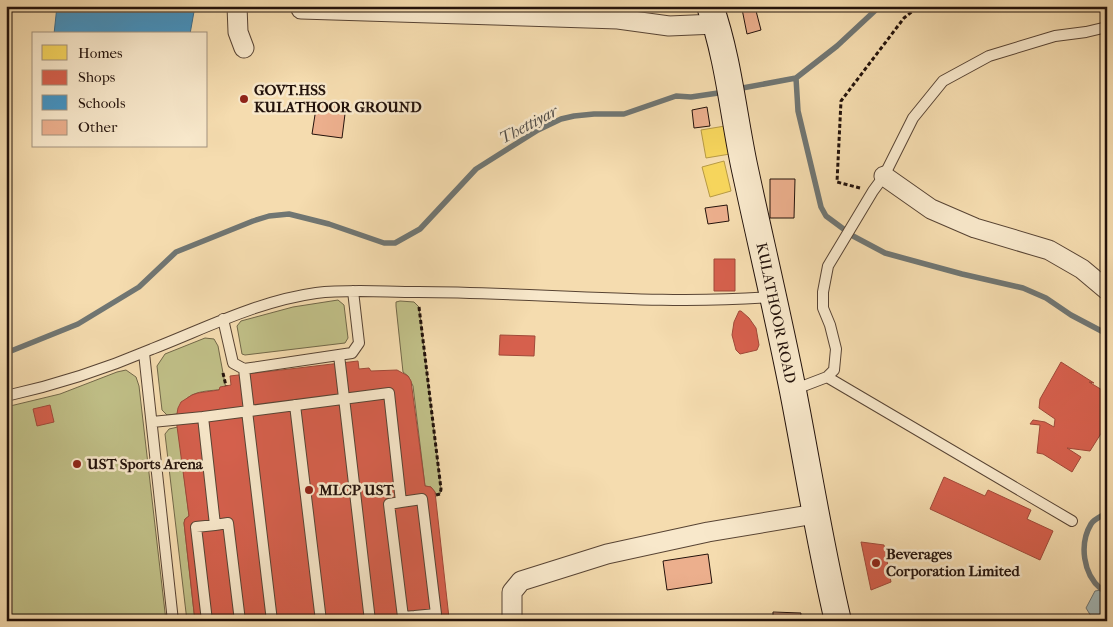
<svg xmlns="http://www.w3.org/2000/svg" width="1113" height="627" font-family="'IM FELL French Canon',serif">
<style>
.green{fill:#c0bf87;stroke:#726849}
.water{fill:#a3b8b8;stroke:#707673}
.homes{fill:#f6d55c;stroke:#b79a44}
.shops{fill:#d6604d;stroke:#a04939}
.schools{fill:#4393c3;stroke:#396c8c}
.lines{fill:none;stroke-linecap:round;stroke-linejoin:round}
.stream{stroke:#707673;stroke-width:5.5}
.building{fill:#ecaf8d;stroke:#23120b}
.service-casing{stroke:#584434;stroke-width:12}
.minor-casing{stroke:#584434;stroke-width:21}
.secondary-casing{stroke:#23120b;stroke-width:28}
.path{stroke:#23120b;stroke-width:3;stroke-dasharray:4 2.5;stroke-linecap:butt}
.service{stroke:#f8e8cb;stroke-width:10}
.minor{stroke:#f8e8cb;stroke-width:19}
.secondary{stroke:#f8e8cb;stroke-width:26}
.poi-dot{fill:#8f2418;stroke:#f8e8cb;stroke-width:2}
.labels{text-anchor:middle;stroke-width:5;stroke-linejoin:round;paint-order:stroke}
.poi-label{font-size:15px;font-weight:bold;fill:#23120b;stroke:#f8e8cb;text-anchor:start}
.street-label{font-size:15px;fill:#23120b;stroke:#f8e8cb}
.water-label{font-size:16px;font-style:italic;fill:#504c48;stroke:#f8e8cb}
</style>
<rect width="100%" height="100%" fill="#f5dcaf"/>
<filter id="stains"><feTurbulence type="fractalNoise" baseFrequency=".004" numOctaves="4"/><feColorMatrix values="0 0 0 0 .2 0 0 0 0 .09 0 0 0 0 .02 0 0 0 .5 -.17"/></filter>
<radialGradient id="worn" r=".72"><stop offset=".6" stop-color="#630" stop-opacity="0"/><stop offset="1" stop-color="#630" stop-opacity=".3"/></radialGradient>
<path class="green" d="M338,300L344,305L348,338L345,343L245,355L242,354L237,326L241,321L293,307Z
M400,301L414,302L419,307L441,489L440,494L436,495L435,492L431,487L425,486L413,386L408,376L403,372L396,306V302Z
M205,338L214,339L218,346L226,389C203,392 186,389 177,414L167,415L162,410L157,366L165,354Z
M126,370L136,377L139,386L166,621H6V407L60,394L117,372Z
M178,427L189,516L185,519L184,523L195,621H187L165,434L169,429Z"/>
<path class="water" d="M1107,589V621H1094L1086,608L1095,591Z"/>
<path class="homes" d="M725,126L730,154L706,158L701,130Z
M724,161L731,191L710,197L702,167Z"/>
<path class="shops" d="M714,259H735V291H714Z
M739,311H741L749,318L756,328L759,345L757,350L740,354L736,350L732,335L734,322Z
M500,335L535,336L534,356L499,355Z
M358,361L359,369L369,368L371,371L397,370L408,376L411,381L425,486L431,487L435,492L449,618L448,621H195L184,523L185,519L189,516L176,419L178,408L181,402L192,395L198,393L219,390L220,387L231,385L230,376Z
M1061,362L1094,383L1089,382L1107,393V424L1090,451L1067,448L1081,457L1072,472L1043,454L1037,453L1040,425L1030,424L1033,420L1045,422L1054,427L1055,419L1039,408L1040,399Z
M50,405L54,422L37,426L33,409Z
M944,477L985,496L988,490L1031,510L1027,519L1053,531L1040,560L930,509Z
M861,542L884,545L891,582L871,590Z"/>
<path class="schools" d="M57,6H195L190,34H54Z"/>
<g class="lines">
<path class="stream" d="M796,78L798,111L821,207L826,216L853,236L885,253L962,274L1023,288L1046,298L1071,315L1107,334
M737,89L796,78L837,46L880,6
M6,353L78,324L139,287L176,252L253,221L269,216L289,214L329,224L384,243H395L420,229L476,169L538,130L561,119L574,116L594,114H624L676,96L691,97L725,92
M1101,589C1083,574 1079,544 1091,524C1094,519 1102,516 1107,513"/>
</g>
<path class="building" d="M755,7L761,30L747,34L742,9Z
M317,102L346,106L342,138L312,134Z
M707,107L710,126L694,128L692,110Z
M770,179H795L794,218H770Z
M727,205L729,221L708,224L705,208Z
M6,229H11V246H6Z
M708,554L712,583L667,590L663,561Z
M773,612L801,613L800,621H773Z"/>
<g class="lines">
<g class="service-casing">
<path id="service" d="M223,319L233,363L244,369L352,353L359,343L353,291
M144,353L173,621
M339,355L370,621
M244,369L249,411
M827,377L1072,521
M793,390L827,377L834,370L836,349L830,325L823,308V292L828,266L873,191L884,176L913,118L943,81L989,56L1055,36L1086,32L1107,27
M6,396C56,385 105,369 152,349C206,328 258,301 316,293C349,289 384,292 418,292C536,292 654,306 772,297
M295,405L321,621
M247,411L272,621
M152,422L203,417
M401,502L422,499L436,614L415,616
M207,621L196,527L215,525
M240,621L228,523L215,525L203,417L389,393L401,502L389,504L403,617L415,616V621"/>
</g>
<g class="minor-casing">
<path id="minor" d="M237,6L238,32L244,48
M301,9L618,19L669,26L716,24
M884,176L931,209L975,228L1049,250L1082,269L1107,290
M512,621V592L521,581L607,554L708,532L815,514"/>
</g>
<g class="secondary-casing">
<path id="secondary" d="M710,6C728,57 733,112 744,165C760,240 778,315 793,391C808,468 820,545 838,621"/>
</g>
<path class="path" d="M860,188L837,182L841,101L904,18L919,6
M419,307L441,489L440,494L436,495
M223,373L226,386"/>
<use href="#service" class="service"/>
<use href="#minor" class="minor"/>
<use href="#secondary" class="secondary"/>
</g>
<g class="poi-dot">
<circle cx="244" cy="99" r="5"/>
<circle cx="77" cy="464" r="5"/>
<circle cx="309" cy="490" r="5"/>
<circle cx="876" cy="563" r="5"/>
</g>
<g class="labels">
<g class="poi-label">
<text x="254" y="95">GOVT.HSS<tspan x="254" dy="17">KULATHOOR GROUND</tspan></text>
<text x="87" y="469">UST Sports Arena</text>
<text x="319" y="495">MLCP UST</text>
<text x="886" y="559">Beverages<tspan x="886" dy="17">Corporation Limited</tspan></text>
</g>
<g class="street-label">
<text transform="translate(776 313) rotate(78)" y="5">KULATHOOR ROAD</text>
</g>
<g class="water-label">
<text transform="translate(528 124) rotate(-28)" y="6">Thettiyar</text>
</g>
</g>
<rect width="1113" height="627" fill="none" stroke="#f5dcaf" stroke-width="25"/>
<rect x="8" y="8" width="1098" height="612" fill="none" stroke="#23120b" stroke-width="2.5"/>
<rect x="12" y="12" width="1088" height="602" fill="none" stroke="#23120b"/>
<rect x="32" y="32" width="175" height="115" fill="#f8e8cb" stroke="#a3927e"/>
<rect x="42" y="45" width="25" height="15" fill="#f6d55c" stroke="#a3927e"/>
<text x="78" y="58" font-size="15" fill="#23120b">Homes</text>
<rect x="42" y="70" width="25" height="15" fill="#d6604d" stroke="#a3927e"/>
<text x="78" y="82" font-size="15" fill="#23120b">Shops</text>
<rect x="42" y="95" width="25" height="15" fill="#4393c3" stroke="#a3927e"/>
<text x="78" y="108" font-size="15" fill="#23120b">Schools</text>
<rect x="42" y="120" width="25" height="15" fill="#ecaf8d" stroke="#a3927e"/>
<text x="78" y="132" font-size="15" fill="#23120b">Other</text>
<rect width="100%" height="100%" filter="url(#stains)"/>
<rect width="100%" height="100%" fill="url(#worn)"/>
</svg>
